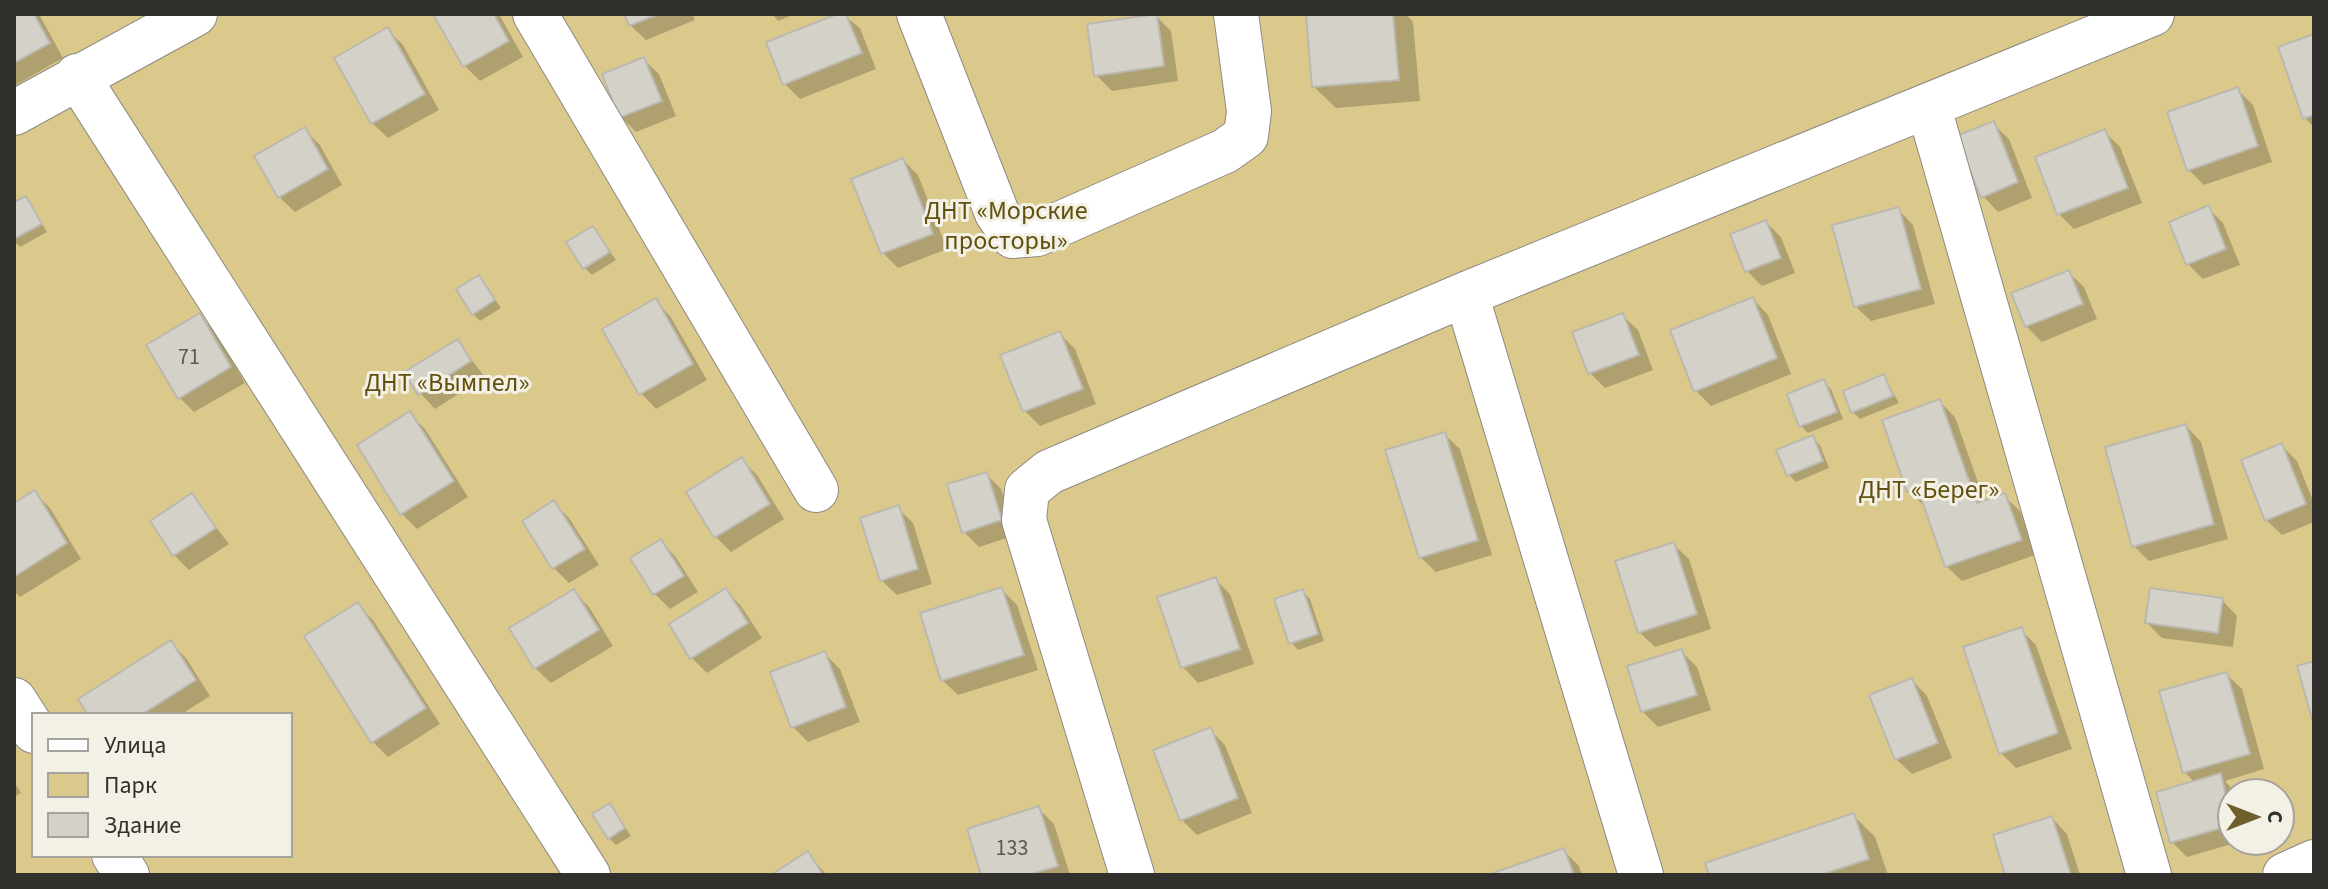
<svg xmlns="http://www.w3.org/2000/svg" width="2328" height="889" font-family="'Source Sans 3',sans-serif">
<style>
.green{fill:#dbc98c;fill-rule:evenodd}
.shadow{fill:#0003}
.building{fill:#d4d1c8;stroke:#bbb8af;stroke-width:2}
.lines{fill:none;stroke-linecap:round;stroke-linejoin:round}
.minor-casing{stroke:#8d8a81;stroke-width:46}
.minor{stroke:#fff;stroke-width:44}
.labels{text-anchor:middle;stroke-width:6;stroke-linejoin:round;paint-order:stroke}
.number-label{font-size:22px;fill:#5a5854}
.park-label{font-size:26px;fill:#62510e;stroke:#f3f0e6}
</style>
<rect width="100%" height="100%" fill="#f3f0e6"/>
<path class="green" d="M14,14H2314V875H14ZM34,715H290V855H34ZM2232,793H2280V841H2232Z"/>
<path class="shadow" d="M14,14H39L63,58L14,86Z
M436,14H499L523,57L480,81L465,66Z
M626,14H692L695,20L646,40L630,25Z
M772,14H795L778,21Z
M842,14L860,28L876,69L800,99L785,84Z
M1308,14H1406L1413,22L1420,101L1336,108L1313,86Z
M1156,16L1171,31L1178,81L1112,91L1096,75Z
M388,30L403,45L439,110L388,138L372,123Z
M2314,36V127L2305,118L2280,48Z
M643,59L659,74L676,116L636,132L621,117Z
M2238,90L2253,105L2272,162L2204,185L2189,170Z
M1993,124L2009,139L2032,198L1998,212L1983,196Z
M305,130L320,145L342,185L295,212L279,197Z
M2105,132L2120,147L2142,203L2074,229L2059,214Z
M903,160L918,175L947,249L898,268L883,253Z
M25,198L47,232L20,247L14,241V205Z
M2208,208L2223,223L2240,265L2203,279L2188,264Z
M1898,209L1913,225L1935,304L1871,321L1855,306Z
M1766,222L1781,237L1795,273L1762,286L1747,271Z
M593,228L616,260L592,275L585,268Z
M2068,272L2084,287L2097,319L2042,342L2026,326Z
M479,277L501,308L480,321L473,314Z
M1753,299L1768,315L1791,374L1711,406L1696,391Z
M655,300L670,316L707,380L656,409L641,393Z
M1622,315L1638,330L1653,370L1605,388L1590,373Z
M199,316L215,331L245,383L194,412L179,397Z
M1059,333L1075,349L1096,404L1040,426L1025,411Z
M457,341L485,377L435,409L420,393Z
M1884,377L1899,403L1860,419L1853,412Z
M1824,382L1831,389L1843,419L1808,433L1801,426Z
M1940,402L1955,417L1985,502L2004,496L2020,511L2035,555L1962,581L1946,566L1924,506L1909,491Z
M410,414L425,429L468,497L417,529L402,514Z
M2186,426L2201,442L2228,539L2149,561L2134,546Z
M1444,434L1460,449L1492,555L1436,572L1420,557Z
M1812,438L1820,445L1829,468L1796,482L1788,474Z
M2282,446L2297,461L2314,503V522L2282,535L2266,520Z
M742,460L757,475L784,519L731,552L716,537Z
M986,474L1001,489L1016,535L979,547L964,532Z
M35,493L50,508L81,559L20,597L14,591V506Z
M192,496L229,544L189,570L174,555Z
M554,503L569,518L599,565L569,583L554,568L524,521Z
M898,508L913,523L932,584L897,595L881,580Z
M660,541L675,556L698,592L670,609L655,594Z
M1673,544L1689,559L1711,629L1655,647L1639,632Z
M1215,579L1230,594L1254,664L1198,683L1183,667Z
M1001,589L1017,605L1038,670L958,695L942,680Z
M726,590L741,606L762,638L707,673L692,658Z
M1302,591L1310,599L1324,641L1298,650L1291,642Z
M574,592L589,607L613,646L551,683L535,668L512,629Z
M2222,600L2237,616L2233,647L2162,638L2147,623Z
M358,605L373,620L440,724L388,757L373,742Z
M2021,630L2036,645L2072,749L2016,768L2001,753Z
M171,643L186,658L210,696L180,715H90Z
M1681,651L1697,667L1711,710L1658,727L1642,711Z
M824,653L840,669L860,722L808,742L793,727Z
M2226,674L2242,689L2264,769L2225,781L2236,793H2232V841H2242L2187,857L2172,842L2195,783L2185,772Z
M1912,680L1927,696L1952,758L1912,774L1896,759Z
M1210,730L1225,745L1252,813L1197,835L1182,820Z
M14,782L21,793L14,797Z
M610,805L631,836L616,845L609,838Z
M1038,808L1054,824L1070,875H983Z
M1853,815L1875,837L1888,875H1711Z
M2052,818L2067,834L2080,875H2007Z
M1564,851L1579,866L1582,875H1496Z
M808,854L827,875H774Z"/>
<path class="building" d="M14,14H34L50,43L14,63Z
M433,14H494L509,41L463,67Z
M624,14H659L629,26Z
M837,14H846L862,53L783,85L766,42Z
M1157,14L1164,66L1094,76L1087,24Z
M1306,14H1393L1399,80L1312,87Z
M388,27L425,94L371,124L334,58Z
M2314,34V115L2303,119L2278,47Z
M644,57L662,101L619,118L602,74Z
M2238,87L2258,146L2187,171L2167,112Z
M1994,121L2018,182L1981,198L1956,136Z
M305,127L328,169L278,198L254,156Z
M2105,129L2128,188L2057,215L2035,157Z
M903,158L933,234L881,254L851,179Z
M26,196L42,224L14,239V202Z
M2209,205L2226,249L2186,265L2169,222Z
M1899,207L1921,289L1854,307L1832,225Z
M1766,220L1781,258L1745,272L1730,234Z
M593,226L610,252L583,269L566,242Z
M2069,270L2083,304L2025,327L2011,293Z
M479,275L495,300L472,315L456,289Z
M1753,297L1777,358L1694,392L1670,330Z
M656,298L693,364L639,395L602,329Z
M200,313L231,367L178,399L146,345Z
M1623,313L1639,355L1588,374L1572,332Z
M1060,331L1083,389L1023,412L1000,355Z
M458,339L471,361L418,395L404,372Z
M1884,374L1893,396L1851,413L1843,391Z
M1824,379L1837,412L1799,427L1787,394Z
M1940,399L1977,503L2005,493L2022,540L1945,567L1918,489L1907,492L1882,420Z
M410,411L454,481L400,515L357,445Z
M2186,424L2214,524L2132,547L2105,447Z
M1445,432L1478,540L1419,558L1385,450Z
M1813,435L1823,461L1787,476L1776,450Z
M2282,443L2306,504L2265,521L2241,460Z
M742,457L770,504L714,538L686,492Z
M987,472L1002,520L962,533L947,484Z
M35,490L67,543L14,577V503Z
M192,493L216,528L173,556L150,521Z
M554,500L585,549L552,569L522,521Z
M899,505L918,569L880,581L860,518Z
M661,539L684,576L653,595L630,558Z
M1674,542L1697,614L1638,633L1615,561Z
M1216,577L1240,649L1181,668L1157,597Z
M1002,587L1024,655L941,681L920,613Z
M726,588L748,623L690,659L669,624Z
M2150,588L2223,598L2218,633L2145,623Z
M574,589L599,630L534,669L509,628Z
M1303,589L1318,634L1289,644L1274,599Z
M358,602L426,708L371,743L304,636Z
M2022,627L2058,733L1999,754L1963,647Z
M171,640L196,680L141,715H88L78,699Z
M1682,649L1697,695L1641,712L1627,666Z
M825,651L846,707L791,728L770,672Z
M2314,661V726L2297,666Z
M2227,672L2250,754L2183,773L2159,691Z
M1912,678L1938,743L1895,760L1869,695Z
M1211,727L1238,798L1180,821L1153,750Z
M2221,773L2232,825L2170,843L2156,792Z
M610,803L625,828L608,839L592,814Z
M1039,806L1058,866L1029,875H981L967,829Z
M1854,813L1869,859L1821,875H1709L1705,863Z
M2052,816L2071,875H2005L1993,835Z
M1564,848L1574,875H1494L1493,873Z
M808,851L823,875H771Z"/>
<g class="lines">
<g class="minor-casing">
<path id="minor" d="M535,14L816,490
M919,14L997,213L1013,236L1037,234L1225,151L1246,136L1249,111L1236,14
M77,76L588,875
M1929,108L2149,875
M14,113L195,14
M1466,294L1641,875
M14,700L34,731
M114,855L127,875
M1132,875L1024,520L1027,490L1049,472L1466,294L2152,14
M2285,875L2314,862"/>
</g>
<use href="#minor" class="minor"/>
</g>
<g class="labels">
<g class="number-label">
<text x="189" y="364">71</text>
<text x="1012" y="855">133</text>
</g>
<g class="park-label">
<text x="1006" y="219">ДНТ «Морские<tspan x="1006" dy="30">просторы»</tspan></text>
<text x="447" y="391">ДНТ «Вымпел»</text>
<text x="1929" y="498">ДНТ «Берег»</text>
</g>
</g>
<rect width="2328" height="889" fill="none" stroke="#31302d" stroke-width="32"/>
<rect x="32" y="713" width="260" height="144" fill="#f3f0e6" stroke="#a5a39c" stroke-width="2"/>
<rect x="48" y="739" width="40" height="12" fill="#ffffff" stroke="#a5a39c" stroke-width="2"/>
<text x="104" y="753" font-size="24" fill="#31302d">Улица</text>
<rect x="48" y="773" width="40" height="24" fill="#dbc98c" stroke="#a5a39c" stroke-width="2"/>
<text x="104" y="793" font-size="24" fill="#31302d">Парк</text>
<rect x="48" y="813" width="40" height="24" fill="#d4d1c8" stroke="#a5a39c" stroke-width="2"/>
<text x="104" y="833" font-size="24" fill="#31302d">Здание</text>
<g transform="translate(2256 817) rotate(90)"><circle r="38" fill="#f3f0e6" stroke="#a5a39c" stroke-width="2"/>
<path d="M0-6L14 30L0 20L-14 30Z" fill="#6e5f2d"/>
<text y="-12" font-size="22" font-weight="bold" text-anchor="middle" fill="#31302d">С</text>
</g>
</svg>
